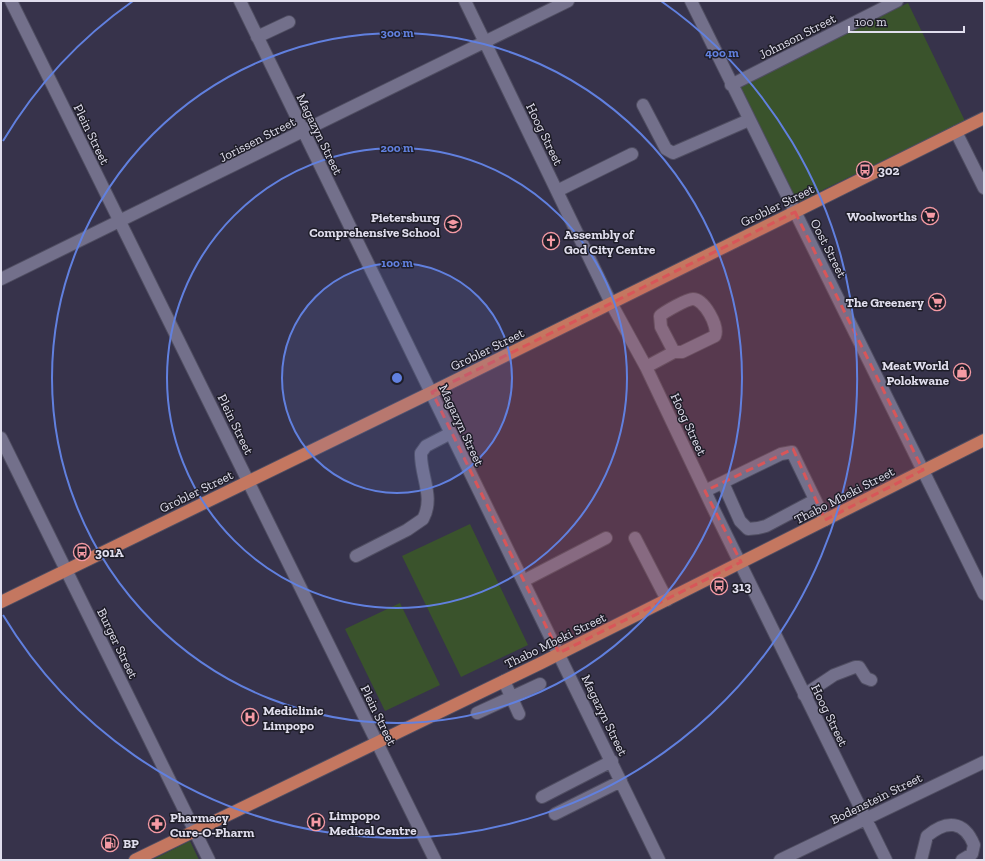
<svg xmlns="http://www.w3.org/2000/svg" width="985" height="861" font-family="'Zilla Slab',serif">
<style>
.green{fill:#3a532c}
.lines{fill:none;stroke-linecap:round;stroke-linejoin:round}
.minor-casing{stroke:#504e62;stroke-width:14}
.major-casing{stroke:#504e62;stroke-width:14}
.minor{stroke:#73708b;stroke-width:12}
.major{stroke:#c47760;stroke-width:12}
.marked{fill:#d85659;fill-opacity:0.2;stroke:#d85659;stroke-width:3;stroke-dasharray:8 5;stroke-linejoin:round}
.ring{fill:none;stroke:#6180df;stroke-width:2}
.labels{text-anchor:middle;stroke-width:3;stroke-linejoin:round;paint-order:stroke}
.street-label{font-size:13px;fill:#e0deed;stroke:#1e1d28}
.poi-label{font-size:13px;font-weight:bold;fill:#e0deed;stroke:#1e1d28;text-anchor:start}
.centre{fill:#6180df;stroke:#1e1d28;stroke-width:2}
.ring-label{font-size:12px;text-anchor:middle;font-weight:bold;fill:#6180df;stroke:#1e1d28;stroke-width:3;stroke-linejoin:round;paint-order:stroke}
</style>
<rect width="100%" height="100%" fill="#37334b"/>
<path class="green" d="M908,3L965,121L800,201L795,200L739,91L744,83Z
M470,524L528,645L461,677L402,556Z
M400,603L440,685L385,711L345,629Z
M190,841L199,860H152Z"/>
<g class="lines">
<g class="minor-casing">
<path id="minor" d="M11,1L435,860
M240,1L659,860
M465,1L611,303L646,367L713,508L886,860
M691,1L984,594
M257,37L289,22
M731,85L897,1
M643,105L666,149L673,153L749,120
M956,132L984,188
M557,191L632,154
M1,279L568,1
M646,367L674,352H682L715,336C719,326 704,299 693,299C687,299 664,312 660,316L661,327L674,352
M1,438L209,860
M723,483L740,521L748,529L758,528L766,526L815,500
M705,491L781,454L792,452L825,520
M635,538L667,600
M356,556L407,530L423,519C435,497 420,475 421,453L426,446L451,433
M523,581L606,538
M504,681L519,714
M804,695L834,675L855,667H859L866,678L871,680
M477,713L540,684
M542,797L612,761
M555,814L621,781
M780,860L984,762
M921,860L927,836C946,820 964,820 974,845L972,854L962,860"/>
</g>
<g class="major-casing">
<path id="major" d="M1,602L432,392L984,118
M135,860L541,663L984,440"/>
</g>
<use href="#minor" class="minor"/>
<use href="#major" class="major"/>
</g>
<path class="marked" d="M795,212L923,470L825,520L793,449L705,491L741,562L559,653L432,392Z"/>
<circle cx="397" cy="378" r="115" fill="#6180df" fill-opacity=".12"/>
<g class="ring">
<circle cx="397" cy="378" r="115"/>
<circle cx="397" cy="378" r="230"/>
<circle cx="397" cy="378" r="345"/>
<path d="M3 141A460 460 0 0 1 133 1M661 1A460 460 0 1 1 3 615"/>
</g>
<defs>
<g id="bus-ring" transform="scale(0.9)"><circle r="9.5" fill="#1e1d28" stroke="#f49aa4" stroke-width="1.5"/><path d="M-5-6H5V4H4V6H2V4H-2V6H-4V4H-5ZM-3.5-4V0h7V-4ZM-3.5 1.2v1.5H-2V1.2ZM2 1.2v1.5H3.5V1.2Z" fill="#f49aa4"/></g>
<g id="supermarket-ring" transform="scale(0.9)"><circle r="9.5" fill="#1e1d28" stroke="#f49aa4" stroke-width="1.5"/><path d="M-6-5.5h2.5l.6 2H6L4.5 2H-2.5L-4.4-4H-6ZM-1.5 3.2a1.3 1.3 0 1 0 .1 0ZM3 3.2a1.3 1.3 0 1 0 .1 0Z" fill="#f49aa4"/></g>
<g id="school-ring" transform="scale(0.9)"><circle r="9.5" fill="#1e1d28" stroke="#f49aa4" stroke-width="1.5"/><path d="M0-5L7-2L0 1L-7-2ZM-4 1L0 2.5L4 1V4Q0 6-4 4Z" fill="#f49aa4"/></g>
<g id="church-ring" transform="scale(0.9)"><circle r="9.5" fill="#1e1d28" stroke="#f49aa4" stroke-width="1.5"/><path d="M-1.2-6h2.4v3.5h3.3v2.4h-3.3V6h-2.4V-.1h-3.3v-2.4h3.3Z" fill="#f49aa4"/></g>
<g id="shop-ring" transform="scale(0.9)"><circle r="9.5" fill="#1e1d28" stroke="#f49aa4" stroke-width="1.5"/><path d="M-5-2.5h2.3a2.7 3.5 0 0 1 5.4 0H5L5.5 6h-11ZM-1.5-2.5h3a1.5 2.3 0 0 0-3 0Z" fill="#f49aa4"/></g>
<g id="hospital-ring" transform="scale(0.9)"><circle r="9.5" fill="#1e1d28" stroke="#f49aa4" stroke-width="1.5"/><path d="M-5-5h3v3.5h4V-5h3V5h-3V1.5h-4V5h-3Z" fill="#f49aa4"/></g>
<g id="pharmacy-ring" transform="scale(0.9)"><circle r="9.5" fill="#1e1d28" stroke="#f49aa4" stroke-width="1.5"/><path d="M-2-6h4v4h4v4h-4v4h-4v-4h-4v-4h4Z" fill="#f49aa4"/></g>
<g id="fuel-ring" transform="scale(0.9)"><circle r="9.5" fill="#1e1d28" stroke="#f49aa4" stroke-width="1.5"/><path d="M-5.5-6h7V0h2V4h1.3V-2.5L3-4.5l.8-.8L6-3V5H2.5V1h-1V6h-7ZM-4.2-4.7v3.2H.2V-4.7Z" fill="#f49aa4"/></g>
</defs>
<g fill-rule="evenodd">
<use href="#bus-ring" x="865" y="170"/>
<use href="#supermarket-ring" x="930" y="216"/>
<use href="#school-ring" x="453" y="224"/>
<use href="#church-ring" x="551" y="241"/>
<use href="#supermarket-ring" x="937" y="302"/>
<use href="#shop-ring" x="962" y="372"/>
<use href="#bus-ring" x="82" y="552"/>
<use href="#bus-ring" x="719" y="586"/>
<use href="#hospital-ring" x="250" y="717"/>
<use href="#hospital-ring" x="316" y="822"/>
<use href="#pharmacy-ring" x="157" y="824"/>
<use href="#fuel-ring" x="110" y="843"/>
</g>
<g class="labels">
<g class="street-label">
<text transform="translate(797 36) rotate(-27)" y="5">Johnson Street</text>
<text transform="translate(92 134) rotate(64)" y="5">Plein Street</text>
<text transform="translate(320 134) rotate(64)" y="5">Magazyn Street</text>
<text transform="translate(545 134) rotate(64)" y="5">Hoog Street</text>
<text transform="translate(257 139) rotate(-27)" y="5">Jorissen Street</text>
<text transform="translate(777 205) rotate(-26)" y="5">Grobler Street</text>
<text transform="translate(829 248) rotate(63)" y="5">Oost Street</text>
<text transform="translate(487 349) rotate(-26)" y="5">Grobler Street</text>
<text transform="translate(236 424) rotate(64)" y="5">Plein Street</text>
<text transform="translate(689 424) rotate(65)" y="5">Hoog Street</text>
<text transform="translate(462 425) rotate(65)" y="5">Magazyn Street</text>
<text transform="translate(196 491) rotate(-26)" y="5">Grobler Street</text>
<text transform="translate(844 495) rotate(-27)" y="5">Thabo Mbeki Street</text>
<text transform="translate(555 640) rotate(-26)" y="5">Thabo Mbeki Street</text>
<text transform="translate(118 643) rotate(64)" y="5">Burger Street</text>
<text transform="translate(379 715) rotate(64)" y="5">Plein Street</text>
<text transform="translate(605 715) rotate(64)" y="5">Magazyn Street</text>
<text transform="translate(830 715) rotate(64)" y="5">Hoog Street</text>
<text transform="translate(876 798) rotate(-26)" y="5">Bodenstein Street</text>
</g>
<g class="poi-label">
<text x="878" y="175">302</text>
<text x="917" y="221" text-anchor="end">Woolworths</text>
<text x="440" y="222" text-anchor="end">Pietersburg<tspan x="440" dy="15">Comprehensive School</tspan></text>
<text x="564" y="239">Assembly of<tspan x="564" dy="15">God City Centre</tspan></text>
<text x="924" y="307" text-anchor="end">The Greenery</text>
<text x="949" y="370" text-anchor="end">Meat World<tspan x="949" dy="15">Polokwane</tspan></text>
<text x="95" y="557">301A</text>
<text x="732" y="591">313</text>
<text x="263" y="715">Mediclinic<tspan x="263" dy="15">Limpopo</tspan></text>
<text x="329" y="820">Limpopo<tspan x="329" dy="15">Medical Centre</tspan></text>
<text x="170" y="822">Pharmacy<tspan x="170" dy="15">Cure-O-Pharm</tspan></text>
<text x="123" y="848">BP</text>
</g>
</g>
<circle cx="397" cy="378" r="6" class="centre"/>
<g class="ring-label">
<text x="397" y="37">300 m</text>
<text x="722" y="57">400 m</text>
<text x="397" y="152">200 m</text>
<text x="397" y="267">100 m</text>
</g>
<rect width="985" height="861" fill="none" stroke="#e0deed" stroke-width="4"/>
<path d="M849 26v6h115v-6" fill="none" stroke="#e0deed" stroke-width="2"/>
<text x="855" y="26" font-size="12" fill="#e0deed" stroke="#1e1d28" stroke-width="3" paint-order="stroke">100 m</text>
</svg>
